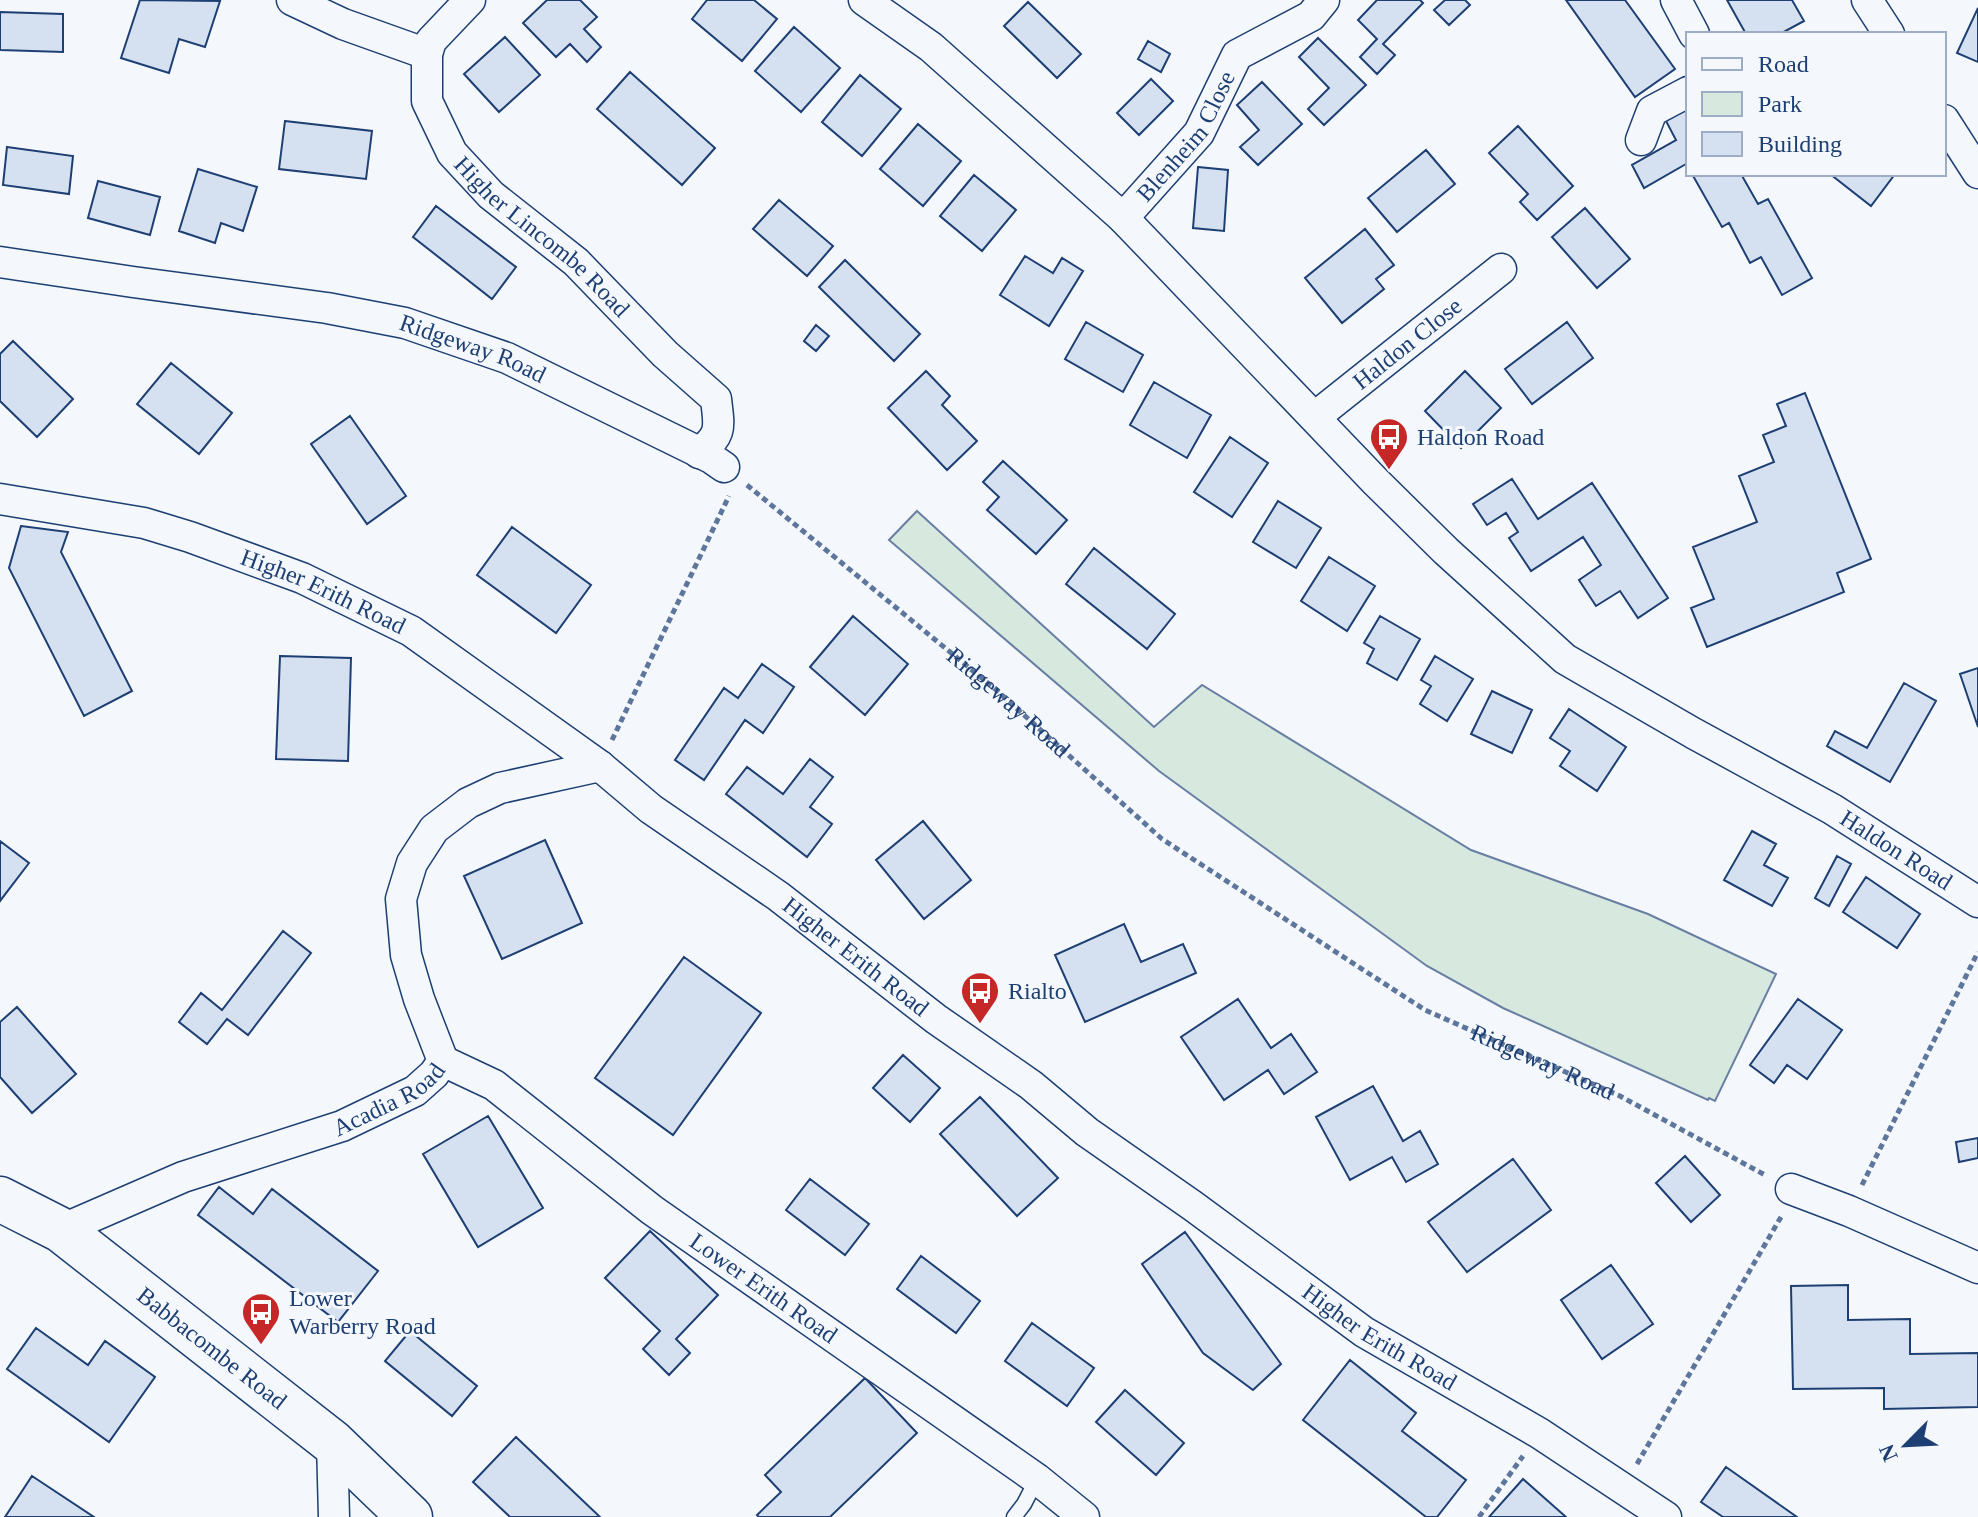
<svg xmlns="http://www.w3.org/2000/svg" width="1978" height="1517" font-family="'Times New Roman',serif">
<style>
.green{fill:#d7e8df;stroke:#687fa3;stroke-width:2}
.building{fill:#d5e0f0;stroke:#1d3f73;stroke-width:2}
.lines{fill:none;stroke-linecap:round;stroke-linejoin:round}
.lane-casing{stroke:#1d3f73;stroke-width:17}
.street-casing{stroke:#1d3f73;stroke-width:33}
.primary-casing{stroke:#1d3f73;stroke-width:47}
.path{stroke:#5e769c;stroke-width:5;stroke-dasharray:6 4;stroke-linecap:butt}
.lane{stroke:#f4f7fb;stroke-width:14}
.street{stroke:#f4f7fb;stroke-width:30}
.primary{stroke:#f4f7fb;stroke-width:44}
.labels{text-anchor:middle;stroke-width:6;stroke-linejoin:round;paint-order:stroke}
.street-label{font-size:24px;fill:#1d3f73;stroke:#f4f7fb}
.poi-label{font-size:24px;fill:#1d3f73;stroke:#f4f7fb;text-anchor:start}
</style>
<rect width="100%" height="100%" fill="#f4f7fb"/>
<path class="green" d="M917,511L1154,727L1202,685L1471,850L1648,914L1776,974L1715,1101L1709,1098L1708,1100L1503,1008L1427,966L1159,771L889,540Z"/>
<path class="building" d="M140,0L220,1L205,47L179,39L169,73L121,58Z
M547,0H580L597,17L584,29L601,47L587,62L570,44L556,57L523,23Z
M707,0H754L777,19L742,61L692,19Z
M1377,0H1420L1423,3L1383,44L1395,55L1377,74L1360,57L1377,39L1358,20Z
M1445,0H1465L1470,5L1449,25L1434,10Z
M1566,0H1625L1675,69L1635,97Z
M1727,0H1792L1804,21L1780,34H1746Z
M1028,2L1081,54L1057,78L1004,26Z
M1978,8V62L1957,53Z
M0,12L63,14V52L0,50Z
M794,27L840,68L801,112L755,71Z
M505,37L540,75L499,112L464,74Z
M1318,38L1366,85L1324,125L1308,109L1329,88L1299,57Z
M1148,41L1170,54L1161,72L1138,59Z
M630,72L715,148L682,185L597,109Z
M860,75L901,109L862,156L822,122Z
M1151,79L1173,101L1139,135L1117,113Z
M1262,82L1302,124L1258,165L1240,147L1259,130L1237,105Z
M1688,108V167L1686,164L1644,188L1632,165L1676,140L1666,121Z
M285,121L372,131L366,179L279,169Z
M918,124L961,161L923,206L880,169Z
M1518,126L1573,186L1537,220L1520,202L1528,194L1489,153Z
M7,147L73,156L69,194L3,185Z
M1426,150L1455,184L1397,232L1368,198Z
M1198,167L1228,170L1224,231L1193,228Z
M198,169L257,187L243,231L221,223L215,243L179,231Z
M1692,174H1741L1758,204L1768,199L1812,278L1782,295L1761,257L1750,263L1729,223L1722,227Z
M1830,174H1895L1871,206Z
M974,175L1016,210L982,251L940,216Z
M98,181L160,197L150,235L88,218Z
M779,200L833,246L807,276L753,229Z
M436,206L516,267L492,299L413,237Z
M1585,208L1630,259L1597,288L1552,237Z
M1365,229L1394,265L1376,279L1384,289L1342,323L1305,278Z
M1025,256L1053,273L1062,258L1083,271L1049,326L1000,295Z
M845,260L920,334L894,361L819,287Z
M1086,322L1143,355L1123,392L1065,359Z
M1567,322L1593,358L1532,404L1505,369Z
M816,325L829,336L816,351L804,341Z
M13,341L73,399L37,437L0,401V354Z
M171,363L232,413L199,454L137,404Z
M926,371L950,396L942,405L977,441L947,470L888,408Z
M1465,371L1501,408L1461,448L1425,411Z
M1154,382L1211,415L1187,458L1130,425Z
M1805,393L1871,559L1837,573L1844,592L1707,647L1691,608L1714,599L1693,547L1757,522L1739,476L1774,462L1763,435L1786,426L1777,404Z
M350,416L406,496L367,524L311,444Z
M1230,437L1268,463L1232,517L1194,492Z
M1003,461L1067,520L1036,554L987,510L999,497L983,482Z
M1512,479L1538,519L1592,483L1668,598L1638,618L1620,591L1596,606L1579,580L1601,565L1583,537L1531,571L1509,538L1518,532L1506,513L1487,525L1473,504Z
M1278,501L1321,528L1296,568L1253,542Z
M21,526L68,532L61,552L132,691L84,716L9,568Z
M512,527L591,585L556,633L477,575Z
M1094,548L1175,614L1147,649L1066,584Z
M1329,557L1375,586L1347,631L1301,601Z
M853,616L908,664L865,715L810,667Z
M1380,616L1420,639L1397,680L1367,663L1374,649L1364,643Z
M280,656L351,658L348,761L276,759Z
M1435,656L1473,679L1447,721L1420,704L1431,686L1421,680Z
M762,664L794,687L763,733L745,720L704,780L675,760L724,688L738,698Z
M1978,668V727L1960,674Z
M1904,683L1936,701L1890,782L1827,746L1835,731L1867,748Z
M1492,691L1532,710L1512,753L1471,734Z
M1569,709L1626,747L1597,791L1560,766L1570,751L1550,738Z
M810,759L833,777L810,807L832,824L807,857L726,794L747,767L783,794Z
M923,821L971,880L924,919L876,860Z
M1752,831L1776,844L1764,865L1788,878L1772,906L1724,880Z
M545,840L582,923L502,959L464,876Z
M0,841L29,863L0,901Z
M1837,856L1851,864L1829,906L1815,898Z
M1866,877L1920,914L1897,948L1843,912Z
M1124,924L1141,962L1183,944L1196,973L1085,1022L1055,955Z
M283,931L311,953L248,1035L227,1019L207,1044L179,1022L201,993L222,1010Z
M684,957L761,1013L673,1135L595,1078Z
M1238,999L1271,1048L1291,1034L1317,1072L1284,1094L1268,1070L1224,1100L1181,1037Z
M1798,999L1842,1030L1807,1079L1787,1065L1774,1083L1750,1065Z
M17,1007L76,1074L32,1113L0,1077V1022Z
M903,1055L940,1088L910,1122L873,1088Z
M1373,1086L1403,1141L1420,1131L1438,1164L1406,1182L1392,1157L1350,1180L1316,1117Z
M980,1097L1058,1178L1017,1216L940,1134Z
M488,1116L543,1208L478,1247L423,1154Z
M1978,1138V1158L1959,1162L1956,1142Z
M1685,1156L1720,1195L1691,1222L1656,1183Z
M1513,1159L1551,1210L1467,1272L1428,1222Z
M810,1179L869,1224L845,1255L786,1210Z
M219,1187L253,1214L272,1189L378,1271L338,1322L198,1215Z
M650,1231L718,1295L676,1339L690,1353L669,1375L643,1349L660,1331L605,1278Z
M1185,1232L1281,1364L1253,1390L1203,1353L1142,1264Z
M921,1256L980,1301L956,1333L897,1289Z
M1611,1265L1653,1324L1602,1359L1561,1300Z
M1848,1285V1320L1910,1319V1354L1978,1353V1407L1884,1409V1388L1793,1389L1791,1286Z
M1032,1323L1094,1368L1067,1406L1005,1361Z
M36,1328L88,1365L105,1341L155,1377L109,1442L7,1369Z
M410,1331L477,1386L452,1416L385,1361Z
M1350,1360L1416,1413L1402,1431L1466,1480L1437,1517H1426L1303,1420Z
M865,1378L917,1433L830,1517H759L757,1515L781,1492L765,1475Z
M1125,1390L1184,1443L1156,1475L1096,1422Z
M516,1437L600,1517H510L473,1482Z
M1726,1467L1797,1517H1723L1701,1502Z
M32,1476L94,1517H5Z
M1523,1479L1566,1517H1489Z"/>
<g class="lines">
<g class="lane-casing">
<path id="lane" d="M1014,1517L1024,1504L1037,1479"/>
</g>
<g class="street-casing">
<g id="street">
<path d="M292,0L343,24L427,54"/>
<path id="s2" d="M470,0L431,41L427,54V101L452,153L491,195L576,262L665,354L716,399C719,427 723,434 699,453"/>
<path id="s3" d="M864,0L931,47L1123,218L1376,482L1446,551L1565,659L1693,733L1832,809L1978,902"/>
<path d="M1676,0L1694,34"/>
<path d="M1867,0L1889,34"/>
<path d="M1944,120L1978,173"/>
<path d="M1641,140L1652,111L1688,92"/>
<path id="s4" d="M1123,218L1199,133L1237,55L1311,16L1324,0"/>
<path id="s5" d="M0,262L133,282L327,308L405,323L507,358L711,458L724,467"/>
<path id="s6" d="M1315,417L1501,269"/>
<path id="s7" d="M0,499L144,523L190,537L302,578L411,631L600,766L651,809L778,896L936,1019L1031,1085L1087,1132L1193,1206L1364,1332L1539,1433L1666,1517"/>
<path id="s8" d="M443,1061L494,1085L652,1210L1037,1479L1084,1517"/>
<path d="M1791,1189L1849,1211L1978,1268"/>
<path id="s9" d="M61,1230L183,1177L342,1126L415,1091L434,1074L443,1061L419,999L406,955L401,899L412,863L434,829L468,803L500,788L600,766"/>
<path d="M332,1442L334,1517"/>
</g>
</g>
<g class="primary-casing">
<g id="primary">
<path id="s10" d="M0,1199L61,1230L332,1442L410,1517"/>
</g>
</g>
<g class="path">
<path id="s1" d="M747,485L995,689L1162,839L1425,1010L1620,1096L1765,1175"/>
<path d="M612,740L729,496"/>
<path d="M1862,1185L1978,952"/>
<path d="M1637,1464L1781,1217"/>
<path d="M1479,1517L1523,1456"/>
</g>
<use href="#lane" class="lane"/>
<use href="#street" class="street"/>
<use href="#primary" class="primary"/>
</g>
<defs>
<g id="bus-pin" transform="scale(2)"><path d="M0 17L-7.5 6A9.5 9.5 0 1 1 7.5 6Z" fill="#c62828" stroke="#f4f7fb"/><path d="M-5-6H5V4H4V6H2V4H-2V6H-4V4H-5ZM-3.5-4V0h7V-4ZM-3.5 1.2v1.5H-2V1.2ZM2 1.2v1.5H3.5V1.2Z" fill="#fff"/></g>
</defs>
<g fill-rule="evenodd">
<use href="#bus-pin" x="1389" y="437"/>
<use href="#bus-pin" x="980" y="991"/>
<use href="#bus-pin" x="261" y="1312"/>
</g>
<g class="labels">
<g class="street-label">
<text dy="8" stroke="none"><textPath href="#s4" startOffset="104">Blenheim Close</textPath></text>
<text dy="8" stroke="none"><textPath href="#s2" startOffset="298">Higher Lincombe Road</textPath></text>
<text dy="8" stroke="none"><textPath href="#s6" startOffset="118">Haldon Close</textPath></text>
<text dy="8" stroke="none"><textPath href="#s5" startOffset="482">Ridgeway Road</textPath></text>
<text dy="8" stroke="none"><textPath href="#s7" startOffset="338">Higher Erith Road</textPath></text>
<text dy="8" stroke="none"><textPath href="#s1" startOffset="340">Ridgeway Road</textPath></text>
<text dy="8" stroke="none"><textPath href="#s3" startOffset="1346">Haldon Road</textPath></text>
<text dy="8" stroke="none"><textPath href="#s7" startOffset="986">Higher Erith Road</textPath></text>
<text dy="8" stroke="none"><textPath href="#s1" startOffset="988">Ridgeway Road</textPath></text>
<text dy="8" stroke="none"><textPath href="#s9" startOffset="354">Acadia Road</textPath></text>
<text dy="8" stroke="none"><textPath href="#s8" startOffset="394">Lower Erith Road</textPath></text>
<text dy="8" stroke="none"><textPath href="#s7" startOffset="1634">Higher Erith Road</textPath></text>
<text dy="8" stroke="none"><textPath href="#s10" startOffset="260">Babbacombe Road</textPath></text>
</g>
<g class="poi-label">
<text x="1417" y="445">Haldon Road</text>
<text x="1008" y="999">Rialto</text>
<text x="289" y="1306">Lower<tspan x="289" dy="28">Warberry Road</tspan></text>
</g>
</g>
<rect x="1686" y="32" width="260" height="144" fill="#f4f7fb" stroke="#9eadc5" stroke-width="2"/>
<rect x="1702" y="58" width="40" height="12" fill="#f4f7fb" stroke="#9eadc5" stroke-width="2"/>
<text x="1758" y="72" font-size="24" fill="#1d3f73">Road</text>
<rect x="1702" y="92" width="40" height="24" fill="#d7e8df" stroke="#9eadc5" stroke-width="2"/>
<text x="1758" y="112" font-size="24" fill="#1d3f73">Park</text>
<rect x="1702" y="132" width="40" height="24" fill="#d5e0f0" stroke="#9eadc5" stroke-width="2"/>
<text x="1758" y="152" font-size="24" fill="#1d3f73">Building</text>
<g transform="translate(1906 1445) rotate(246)" stroke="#f4f7fb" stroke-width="6" paint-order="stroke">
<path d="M0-6L14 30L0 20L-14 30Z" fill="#1d3f73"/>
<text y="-12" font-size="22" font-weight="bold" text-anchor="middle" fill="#1d3f73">N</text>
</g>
</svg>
